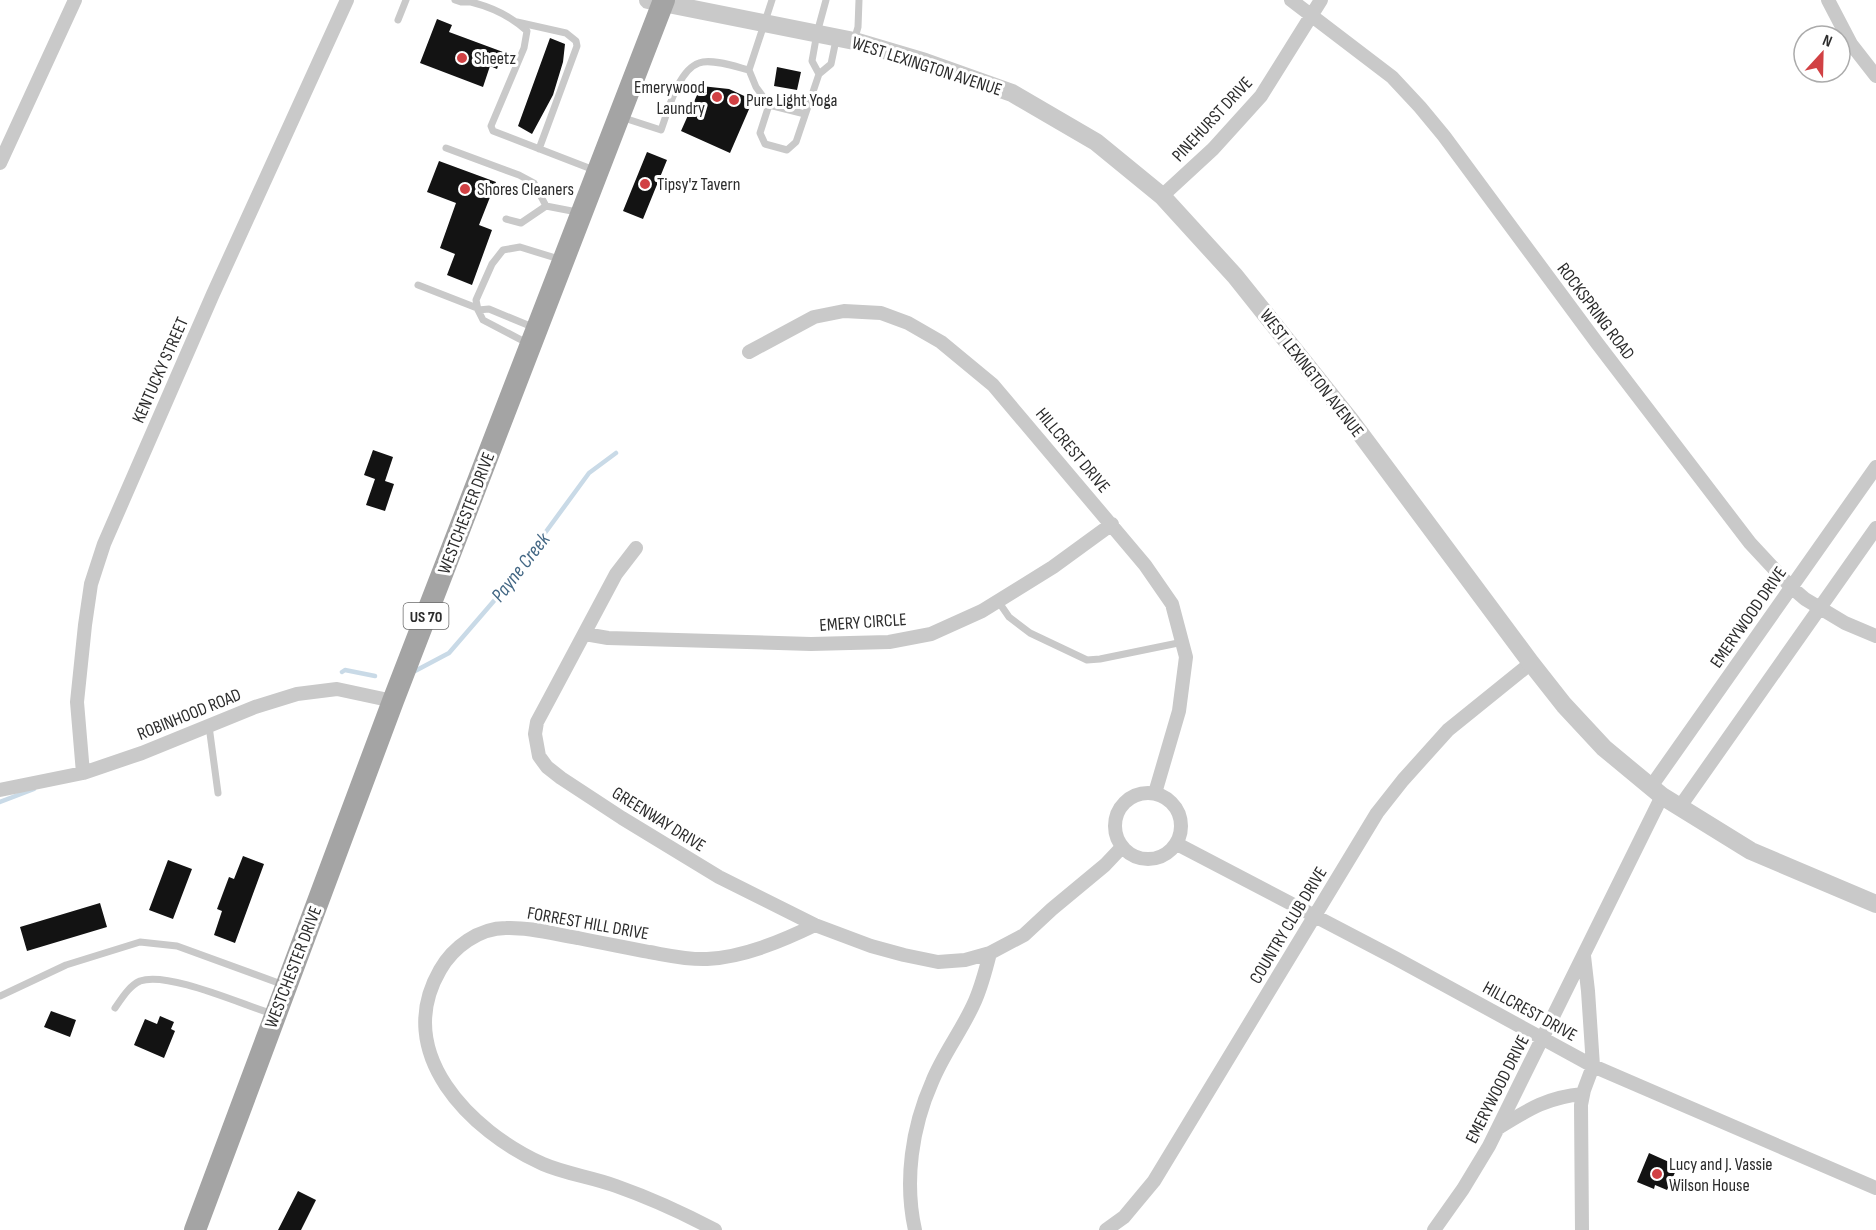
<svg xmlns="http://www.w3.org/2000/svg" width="1876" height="1230" font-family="'Sofia Sans Condensed',sans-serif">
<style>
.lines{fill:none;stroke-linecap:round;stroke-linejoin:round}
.stream{stroke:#c9dae7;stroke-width:4.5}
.building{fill:#131313}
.service{stroke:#c9c9c9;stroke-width:7}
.minor{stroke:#c9c9c9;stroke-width:14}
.tertiary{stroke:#c9c9c9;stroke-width:18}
.primary{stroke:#a4a4a4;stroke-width:22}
.poi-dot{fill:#d14144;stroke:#fff;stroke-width:2}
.labels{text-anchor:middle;stroke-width:6;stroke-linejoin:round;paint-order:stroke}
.shield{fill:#fff;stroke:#6b6b6b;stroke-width:1.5}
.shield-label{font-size:16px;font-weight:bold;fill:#2c2c2c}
.poi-label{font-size:18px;fill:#2c2c2c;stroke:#fff;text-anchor:start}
.street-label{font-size:18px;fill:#2c2c2c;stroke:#fff}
.water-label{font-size:20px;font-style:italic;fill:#446885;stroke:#fff}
</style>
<rect width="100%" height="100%" fill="#fff"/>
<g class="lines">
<path class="stream" d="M415,671L449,653L518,573L545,533L589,473L616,453
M342,672L345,670L375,676
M0,802L34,789"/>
</g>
<path class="building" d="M437,19L452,25L449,32L503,52L497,69L490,66L483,87L420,63Z
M550,38L565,44L563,62L553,95L532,134L518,126Z
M777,67L801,72L797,90L774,86Z
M701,86L729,89L753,100L730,153L681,131Z
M647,152L667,160L643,219L623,211Z
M439,161L496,182L479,225L492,230L472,285L447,275L455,254L440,248L456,203L427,192Z
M373,450L393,457L385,481L394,484L385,511L366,505L375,479L364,475Z
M243,856L264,864L235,943L214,935L222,911L217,909L229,877L234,879Z
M168,860L192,869L173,919L149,910Z
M100,903L107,927L27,951L20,927Z
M51,1011L76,1020L70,1037L44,1027Z
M160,1016L174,1022L171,1029L175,1031L164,1058L134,1045L145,1019L157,1024Z
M1649,1153L1678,1166L1667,1190L1655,1185L1654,1189L1637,1182Z
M298,1191L316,1200L301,1230H278Z"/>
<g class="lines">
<path class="service" d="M455,0L461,2H471L472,0
M826,0L817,33L812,61L819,74L831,64L836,40
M471,2C491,7 512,17 527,31L524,48L491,126L493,131L594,170
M398,20L406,0
M517,22L566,33L576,41L577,46L539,149
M854,41L858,27L859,0
M749,70L756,87L769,105L760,133L765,144L787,150L796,142L819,74
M769,105L805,114
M624,118L661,130C668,111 678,70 699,63C711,58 737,67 749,70L772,0
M446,148L519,175L534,183L546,206
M506,219L521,223L546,206L577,212
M418,285L477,308
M478,310L489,309L535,328
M527,343L483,320L478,310L476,300L492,264L503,250L520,247L559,259
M998,601L1009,617L1030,633L1087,660L1100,659L1183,642
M209,726L218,793
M0,996L66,965L140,942L177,946L284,985
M115,1008C122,998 129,986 140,981C168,971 243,1005 273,1014"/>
<path class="minor" d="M1291,0L1392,77L1420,107L1444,136L1597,343L1750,543L1791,587L1805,599L1845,623L1876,636
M1828,0L1851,44L1876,76
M0,163L75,0
M1162,196L1213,149L1261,96L1321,0
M749,352L814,317L844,311L881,313L908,323L941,342L993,385L1145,565L1172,604L1186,657L1179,711L1155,793
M636,548L616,574L552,694L537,722L535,734L539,756L547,767L561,778L622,818L719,877L815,925L871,946L904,955L938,962L965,960L990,953L1024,935L1052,909L1105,865L1122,847
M585,634L608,638L811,644L889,642L931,634L982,611L1053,567L1112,524
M83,773L77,702L85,625L91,584L104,544L213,294L347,0
M1650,788L1876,467
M0,790L83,773L142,753L255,707L297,694L337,689L393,701
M1115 826a33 33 0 1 1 66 0a33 33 0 1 1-66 0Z
M1679,808L1876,528
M1177,844L1395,958L1593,1066L1876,1188
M1500,1127C1529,1109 1548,1097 1583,1094
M715,1230C683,1213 650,1198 616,1186C592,1177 566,1174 543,1164C470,1131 392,1053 440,970C453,947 479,928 506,928C530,927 554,934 578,938C601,943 625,947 649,952C667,955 688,960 707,959C744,957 782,941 815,925
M915,1230C904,1181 912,1127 932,1082C943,1054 963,1029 975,1001C982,985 986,969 990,953
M1106,1230L1124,1217L1154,1181L1377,813L1403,780L1448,730L1531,663
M1434,1230L1463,1189L1489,1146L1662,796
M1582,1230L1581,1105L1584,1090L1593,1066L1588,991L1584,956"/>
<path class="tertiary" d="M648,0L854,41L925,62L1012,93L1096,142L1162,196L1235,276L1351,421L1531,663L1564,705L1604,748L1662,796L1751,851L1876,904"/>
<path class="primary" d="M195,1230L393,701L664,0"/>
</g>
<g class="poi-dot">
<circle cx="462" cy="58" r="6"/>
<circle cx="717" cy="97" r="6"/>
<circle cx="734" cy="100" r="6"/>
<circle cx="645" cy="184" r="6"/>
<circle cx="465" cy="189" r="6"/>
<circle cx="1657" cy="1174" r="6"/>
</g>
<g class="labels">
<rect class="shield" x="403.5" y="603" width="45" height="26" rx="4.5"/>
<g class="shield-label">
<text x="426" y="622">US 70</text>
</g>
<g class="poi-label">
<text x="474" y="64">Sheetz</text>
<text x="705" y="93" text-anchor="end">Emerywood<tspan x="705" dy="21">Laundry</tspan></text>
<text x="746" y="106">Pure Light Yoga</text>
<text x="657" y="190">Tipsy'z Tavern</text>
<text x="477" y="195">Shores Cleaners</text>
<text x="1669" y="1170">Lucy and J. Vassie<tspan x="1669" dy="21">Wilson House</tspan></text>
</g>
<g class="street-label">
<text transform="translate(927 66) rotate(18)" y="6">WEST LEXINGTON AVENUE</text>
<text transform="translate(1212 119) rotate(-47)" y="6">PINEHURST DRIVE</text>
<text transform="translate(1596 311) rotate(53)" y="6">ROCKSPRING ROAD</text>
<text transform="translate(160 370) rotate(-66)" y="6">KENTUCKY STREET</text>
<text transform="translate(1312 373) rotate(52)" y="6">WEST LEXINGTON AVENUE</text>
<text transform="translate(1073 450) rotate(50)" y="6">HILLCREST DRIVE</text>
<text transform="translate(466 513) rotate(-69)" y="6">WESTCHESTER DRIVE</text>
<text transform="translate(1748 617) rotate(-55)" y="6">EMERYWOOD DRIVE</text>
<text transform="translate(863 622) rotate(-4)" y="6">EMERY CIRCLE</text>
<text transform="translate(189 714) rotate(-22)" y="6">ROBINHOOD ROAD</text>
<text transform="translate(659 819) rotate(32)" y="6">GREENWAY DRIVE</text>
<text transform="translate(588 923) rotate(10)" y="6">FORREST HILL DRIVE</text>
<text transform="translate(1288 925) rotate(-59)" y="6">COUNTRY CLUB DRIVE</text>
<text transform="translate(293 967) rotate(-69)" y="6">WESTCHESTER DRIVE</text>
<text transform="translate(1530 1011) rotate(29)" y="6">HILLCREST DRIVE</text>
<text transform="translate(1497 1089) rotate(-63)" y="6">EMERYWOOD DRIVE</text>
</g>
<g class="water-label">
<text transform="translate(520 567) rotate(-52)" y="7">Payne Creek</text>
</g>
</g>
<g transform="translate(1822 54) rotate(22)"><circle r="28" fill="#ffffff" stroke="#ababab" stroke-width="1.5"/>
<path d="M0-4.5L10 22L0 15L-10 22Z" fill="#d14144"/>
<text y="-9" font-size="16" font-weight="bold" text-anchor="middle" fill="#2c2c2c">N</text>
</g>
</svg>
